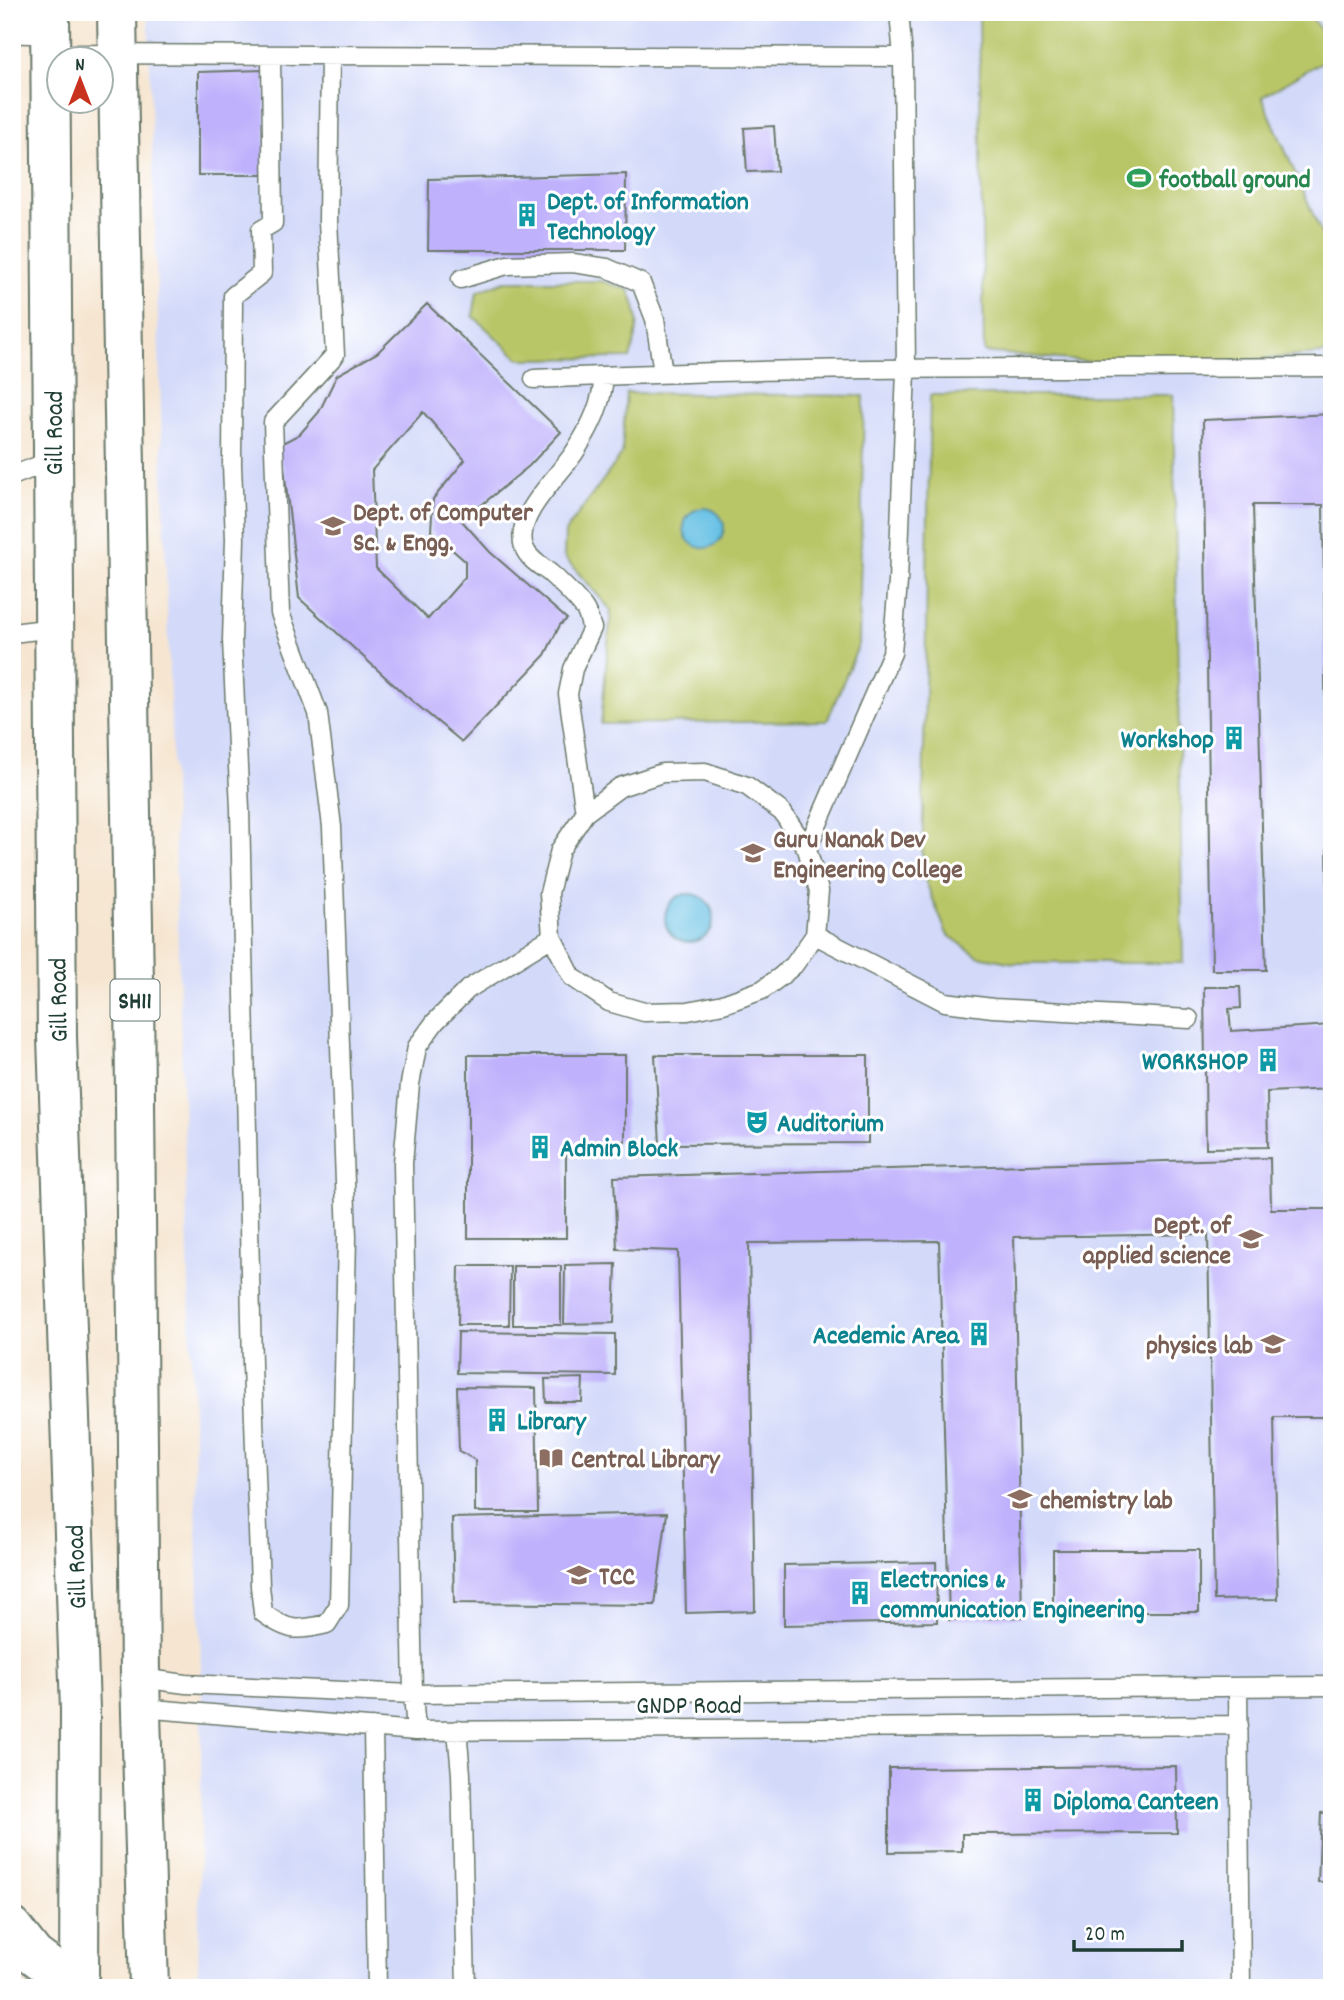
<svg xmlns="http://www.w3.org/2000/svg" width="1344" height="2000" font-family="Dekko,sans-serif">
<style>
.built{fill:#d2d9f9}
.green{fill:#b9c668;stroke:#6c824e;stroke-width:2}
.water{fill:#68c1e5;stroke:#447f8c;stroke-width:2}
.building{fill:#bfb1fc;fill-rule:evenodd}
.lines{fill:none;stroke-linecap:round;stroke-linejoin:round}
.lane-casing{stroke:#6a786b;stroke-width:21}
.street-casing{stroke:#6a786b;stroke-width:40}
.secondary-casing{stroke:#6a786b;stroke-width:42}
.primary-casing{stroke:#6a786b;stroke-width:42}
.lane{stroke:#fff;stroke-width:18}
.street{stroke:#fff;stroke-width:37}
.secondary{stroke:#fff;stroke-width:38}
.primary{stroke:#fff;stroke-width:38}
.labels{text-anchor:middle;stroke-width:6;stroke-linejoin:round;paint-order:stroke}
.shield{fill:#fff;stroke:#627771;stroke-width:2}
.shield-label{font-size:24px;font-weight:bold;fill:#1f3d34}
.leisure-label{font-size:26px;font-weight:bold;fill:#27864d;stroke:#fff;text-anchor:start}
.culture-label{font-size:26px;font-weight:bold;fill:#0d838f;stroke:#fff;text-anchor:start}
.street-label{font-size:26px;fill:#1f3d34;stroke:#fff}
.education-label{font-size:26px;font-weight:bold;fill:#785e54;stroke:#fff;text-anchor:start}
</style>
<rect width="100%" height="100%" fill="#fff"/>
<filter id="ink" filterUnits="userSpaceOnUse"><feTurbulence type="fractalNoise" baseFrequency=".0143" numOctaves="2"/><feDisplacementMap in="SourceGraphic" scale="14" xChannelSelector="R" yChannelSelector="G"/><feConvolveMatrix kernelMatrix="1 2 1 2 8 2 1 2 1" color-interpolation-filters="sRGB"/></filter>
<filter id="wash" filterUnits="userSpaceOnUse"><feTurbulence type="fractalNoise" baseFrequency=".00686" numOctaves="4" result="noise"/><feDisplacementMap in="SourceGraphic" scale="28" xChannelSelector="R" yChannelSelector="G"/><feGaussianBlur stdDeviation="1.57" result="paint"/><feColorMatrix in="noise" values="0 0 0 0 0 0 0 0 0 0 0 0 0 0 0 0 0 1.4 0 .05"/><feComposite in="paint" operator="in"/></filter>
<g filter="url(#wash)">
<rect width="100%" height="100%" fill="#f6e6d1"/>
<path class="built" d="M148,12H1332V1988H198L202,1693Z"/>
<path class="green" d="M979,12H1308L1325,37L1328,58L1262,97L1332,258V353L1155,368L984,352Z
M505,281H601L629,290C641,317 639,330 630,358L519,359L473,316L477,292Z
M626,393L864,396L859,644L827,721L601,724L611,610L564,557L565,532L622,454Z
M930,395H1173L1183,963H1014L978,956L947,934L922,872Z"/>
<path class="water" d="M684 528a20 20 0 1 1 40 0a20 20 0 1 1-40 0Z
M665 918a24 24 0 1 1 48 0a24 24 0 1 1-48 0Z"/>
<g id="blocks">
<path class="building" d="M265,70V175H198V72Z
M774,126L777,171L747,172L744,128Z
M626,174L625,250H428L429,179Z
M427,304L561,432L529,466L462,521L490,552L567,619L560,625L545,655L462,742L405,695L299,598L284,468L275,447L300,434L319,412L337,375L377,353ZM423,412L465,460L433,499L431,531L465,561V577L428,619L376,568L372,470Z
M1332,414V1002H1329L1323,505H1253L1266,970H1212L1203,420Z
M1204,987H1240L1241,1008L1229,1009L1231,1031L1332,1025V1089L1267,1092L1268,1147L1206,1148Z
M468,1055H625V1141H611V1154H566V1238H468Z
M655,1055H868V1143L660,1144Z
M1270,1158L1271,1209H1332V1417H1274L1278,1599L1214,1600L1208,1234L1014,1237L1022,1617L949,1620L939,1241L749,1243L755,1611L686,1613L678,1251L617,1249L614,1177Z
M616,1264L614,1323L564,1324L565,1265Z
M459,1266H510L509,1325H458Z
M513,1266H561V1325H513Z
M458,1332L615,1334V1375L457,1373Z
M583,1378L582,1402H546L545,1379Z
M457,1387L536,1388L538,1512H475V1460L459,1451Z
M667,1513L655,1605L454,1603L452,1518Z
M1053,1550H1199V1612H1053Z
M936,1562L937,1622L784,1625V1565Z
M1176,1766L1177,1833L962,1834V1851L889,1852V1768Z
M1332,1812V1882H1318L1321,1813Z"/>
</g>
</g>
<g filter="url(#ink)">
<use href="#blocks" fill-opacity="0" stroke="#6a786b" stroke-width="2"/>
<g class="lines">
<g class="lane-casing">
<path id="lane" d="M51,54L903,57
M271,55L273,223L261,230L262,273L233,296L232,465L235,539L232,640L240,809L252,1365L260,1586L263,1613C289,1632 296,1631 327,1624L339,1605L347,1237L332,827L318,713L280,613L273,422L335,355L328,221L330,55
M461,279L507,265L573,263L607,268L641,283L655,319L663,373
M534,379C800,365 1066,369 1332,367
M12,476L53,460
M12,633L54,628
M705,772L747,786L782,812L807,849L819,891L815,935L794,965L780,977L762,990L723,1004L688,1011L644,1012L609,1002L572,977L552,937L549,893L560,850L585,813L620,787L662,773Z
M585,813L568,694L573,669L592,628C589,621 588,613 584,608C575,596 561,583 550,573C541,566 528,559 524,547C513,515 561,475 576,450C591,426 602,404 604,376
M807,849L892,653L898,582L906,370L903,57L899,12
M815,935L945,1002L993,1008L1189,1019
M140,1678L186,1684L413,1694L1332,1686
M1238,1688L1241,1988
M141,1708L416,1731L1239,1725
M373,1727L377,1988
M457,1730L461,1774L466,1988
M416,1731L413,1694L403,1163L410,1084L417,1047L435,1022L468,989L552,937"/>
</g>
<g class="street-casing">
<path id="street" d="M12,24L50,25"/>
</g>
<g class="secondary-casing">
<path id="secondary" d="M12,1927L34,1955L78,1988"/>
</g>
<g class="primary-casing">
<path id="primary" d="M50,12L57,1037L80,1710L79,1988
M117,12L134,984L140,1678L149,1988"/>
</g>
<use href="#lane" class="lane"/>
<use href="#street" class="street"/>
<use href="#secondary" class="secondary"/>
<use href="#primary" class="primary"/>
</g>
</g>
<defs>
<g id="stadium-bare" transform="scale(1.89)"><path d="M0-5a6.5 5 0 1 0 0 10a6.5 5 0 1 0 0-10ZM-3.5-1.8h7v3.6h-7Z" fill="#2e9e5b" stroke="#fff" stroke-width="2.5" paint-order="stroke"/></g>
<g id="building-bare" transform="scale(1.89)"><path d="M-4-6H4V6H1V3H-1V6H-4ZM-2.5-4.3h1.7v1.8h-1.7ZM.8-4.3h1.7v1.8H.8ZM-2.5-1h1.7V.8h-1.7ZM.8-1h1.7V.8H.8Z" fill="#0f9aa8" stroke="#fff" stroke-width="2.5" paint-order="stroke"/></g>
<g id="university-bare" transform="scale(1.89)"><path d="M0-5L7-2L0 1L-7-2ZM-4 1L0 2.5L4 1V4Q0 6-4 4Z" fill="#8d6e63" stroke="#fff" stroke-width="2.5" paint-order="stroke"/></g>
<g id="theatre-bare" transform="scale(1.89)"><path d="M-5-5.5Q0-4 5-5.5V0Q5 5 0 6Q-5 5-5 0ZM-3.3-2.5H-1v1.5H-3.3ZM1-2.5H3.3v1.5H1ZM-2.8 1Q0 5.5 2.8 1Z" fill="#0f9aa8" stroke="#fff" stroke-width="2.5" paint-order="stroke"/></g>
<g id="library-bare" transform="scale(1.89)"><path d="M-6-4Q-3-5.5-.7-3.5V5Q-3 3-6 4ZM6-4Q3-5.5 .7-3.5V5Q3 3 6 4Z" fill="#8d6e63" stroke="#fff" stroke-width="2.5" paint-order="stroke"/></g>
</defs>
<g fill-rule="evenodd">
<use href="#stadium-bare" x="1139" y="178"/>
<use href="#building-bare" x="527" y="215"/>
<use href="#university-bare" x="333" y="526"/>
<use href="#building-bare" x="1234" y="738"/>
<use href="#university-bare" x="753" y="853"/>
<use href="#building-bare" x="1268" y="1060"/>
<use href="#theatre-bare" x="757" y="1122"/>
<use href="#building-bare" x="540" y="1147"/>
<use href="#university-bare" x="1251" y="1239"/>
<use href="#building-bare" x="979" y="1334"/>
<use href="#university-bare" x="1273" y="1344"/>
<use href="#building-bare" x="497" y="1420"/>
<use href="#library-bare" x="551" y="1458"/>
<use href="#university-bare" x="1020" y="1499"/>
<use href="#university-bare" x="579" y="1575"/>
<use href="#building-bare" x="860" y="1593"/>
<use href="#building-bare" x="1033" y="1800"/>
</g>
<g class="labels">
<rect class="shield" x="110.5" y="979.5" width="49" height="41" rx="5"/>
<g class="shield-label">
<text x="135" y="1008">SH11</text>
</g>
<g class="leisure-label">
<text x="1159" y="187">football ground</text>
</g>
<g class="culture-label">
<text x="547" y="209">Dept. of Information<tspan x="547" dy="30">Technology</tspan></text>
<text x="1214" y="747" text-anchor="end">Workshop</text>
<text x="1248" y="1069" text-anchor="end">WORKSHOP</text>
<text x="777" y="1131">Auditorium</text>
<text x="560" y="1156">Admin Block</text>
<text x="959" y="1343" text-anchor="end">Acedemic Area</text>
<text x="517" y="1429">Library</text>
<text x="880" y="1587">Electronics &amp;<tspan x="880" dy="30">communication Engineering</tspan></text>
<text x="1053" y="1809">Diploma Canteen</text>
</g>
<g class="street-label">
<text transform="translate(53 433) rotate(-90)" y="9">Gill Road</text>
<text transform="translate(57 1000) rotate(-91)" y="9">Gill Road</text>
<text transform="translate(75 1567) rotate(-92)" y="9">Gill Road</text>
<text x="689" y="1713">GNDP Road</text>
</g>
<g class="education-label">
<text x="353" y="520">Dept. of Computer<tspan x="353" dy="30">Sc. &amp; Engg.</tspan></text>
<text x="773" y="847">Guru Nanak Dev<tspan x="773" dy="30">Engineering College</tspan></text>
<text x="1231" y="1233" text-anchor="end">Dept. of<tspan x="1231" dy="30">applied science</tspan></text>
<text x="1253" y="1353" text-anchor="end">physics lab</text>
<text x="571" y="1467">Central Library</text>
<text x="1040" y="1508">chemistry lab</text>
<text x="599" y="1584">TCC</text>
</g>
</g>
<rect width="1344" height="2000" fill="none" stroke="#fff" stroke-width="42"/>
<g transform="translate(80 80)"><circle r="33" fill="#ffffff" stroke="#a5b1ae" stroke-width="2"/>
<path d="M0-5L12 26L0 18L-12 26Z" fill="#c8321e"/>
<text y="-10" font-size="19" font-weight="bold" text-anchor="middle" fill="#1f3d34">N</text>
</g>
<path d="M1074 1940v10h108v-10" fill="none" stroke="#1f3d34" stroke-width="3.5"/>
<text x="1085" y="1940" font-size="21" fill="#1f3d34" stroke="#ffffff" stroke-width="5" paint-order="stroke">20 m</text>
</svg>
